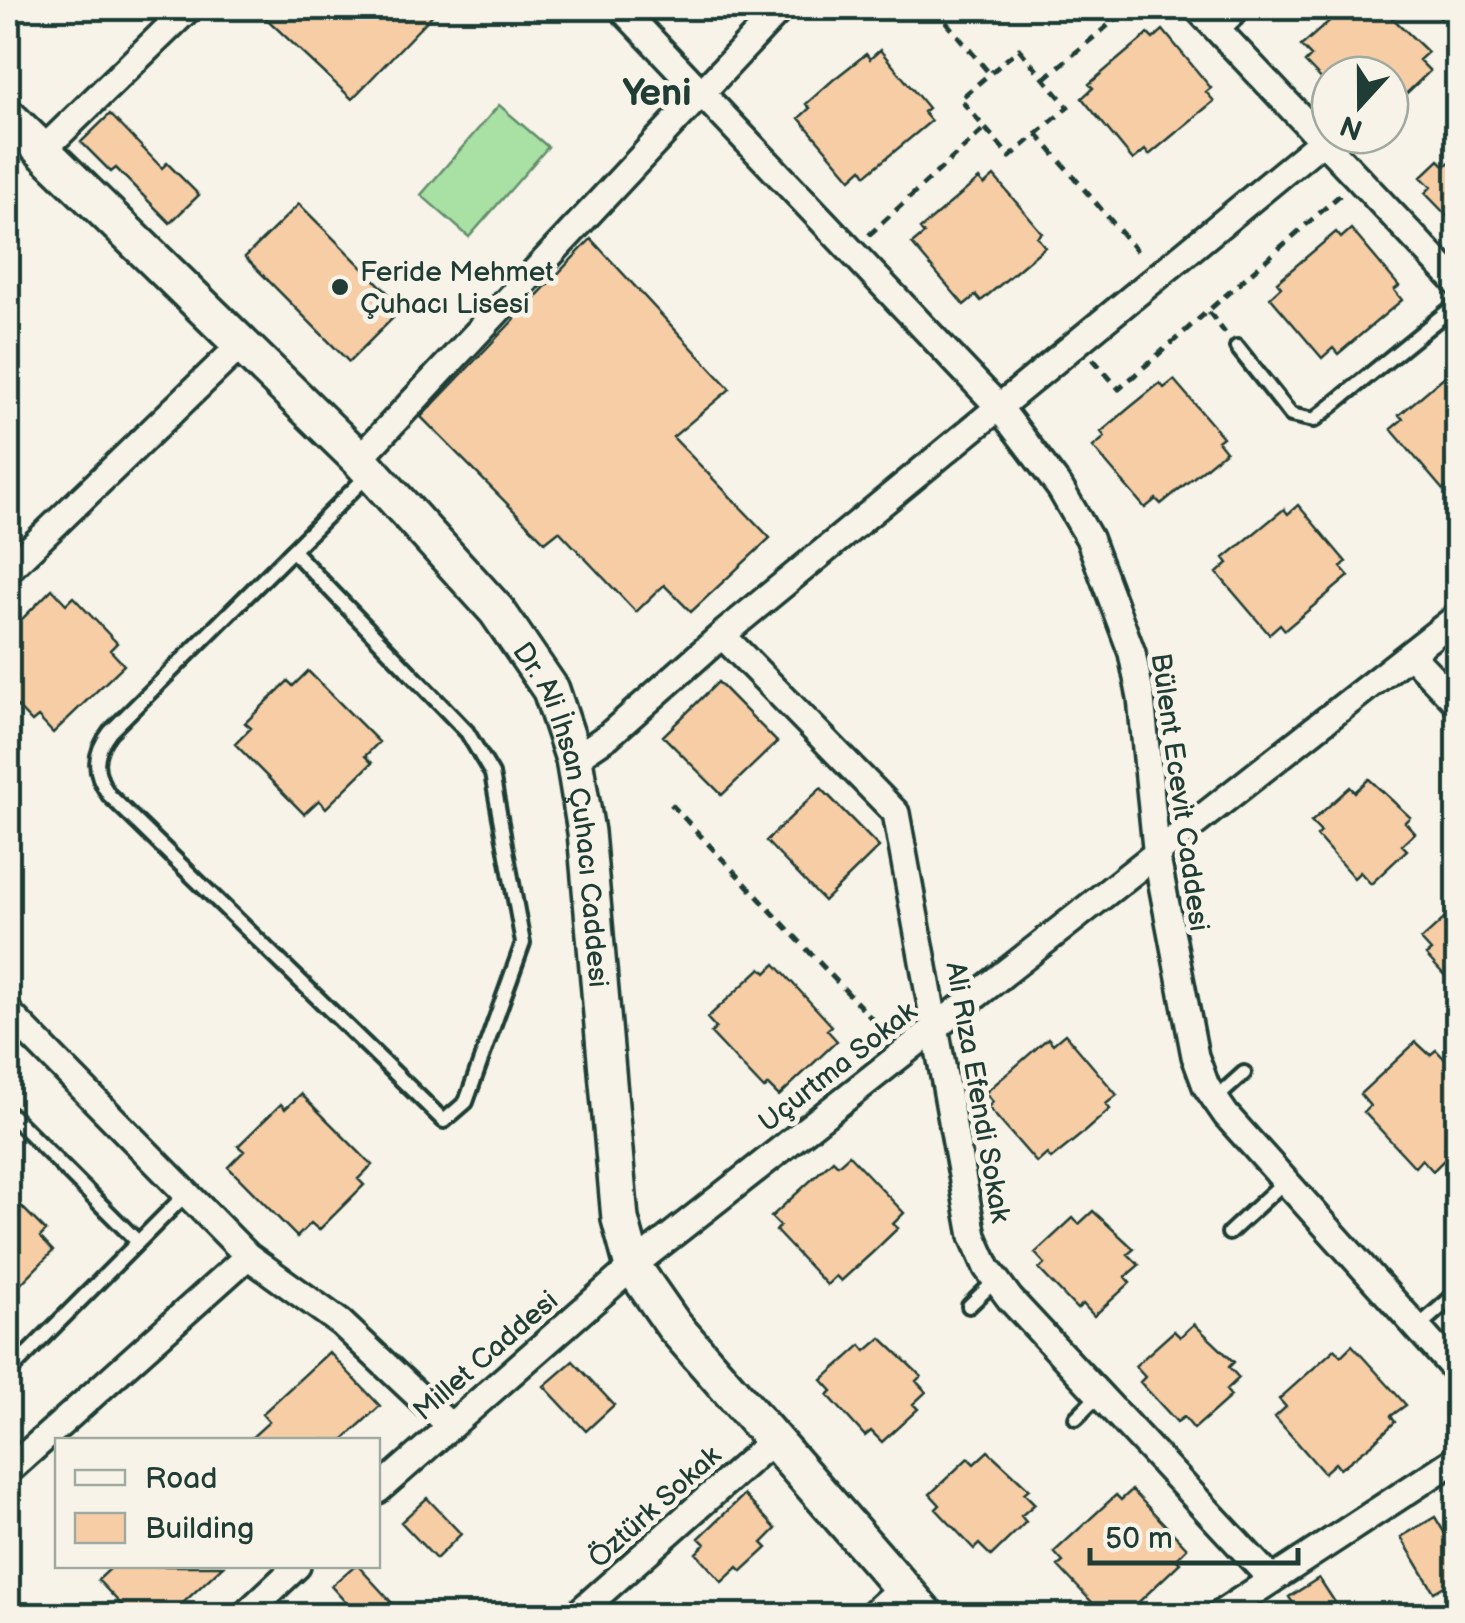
<svg xmlns="http://www.w3.org/2000/svg" width="1465" height="1623" font-family="'Balsamiq Sans',sans-serif">
<style>
.green{fill:#a9e0a4;stroke:#648e6c;stroke-width:2.5}
.building{fill:#f7cda6;stroke:#1f3d34;stroke-width:2.5}
.lines{fill:none;stroke-linecap:round;stroke-linejoin:round}
.lane-casing{stroke:#1f3d34;stroke-width:20}
.street-casing{stroke:#1f3d34;stroke-width:32}
.secondary-casing{stroke:#1f3d34;stroke-width:42}
.path{stroke:#1f3d34;stroke-width:5;stroke-dasharray:10 8;stroke-linecap:butt}
.lane{stroke:#f7f3e8;stroke-width:12}
.street{stroke:#f7f3e8;stroke-width:25}
.secondary{stroke:#f7f3e8;stroke-width:35}
.poi-dot{fill:#1f3d34;stroke:#f7f3e8;stroke-width:4}
.labels{text-anchor:middle;stroke-width:10;stroke-linejoin:round;paint-order:stroke}
.poi-label{font-size:28px;fill:#1f3d34;stroke:#f7f3e8;text-anchor:start}
.street-label{font-size:28px;fill:#1f3d34;stroke:#f7f3e8}
.district-label{font-size:38px;font-weight:bold;fill:#1f3d34;stroke:#f7f3e8}
</style>
<rect width="100%" height="100%" fill="#f7f3e8"/>
<filter id="ink" filterUnits="userSpaceOnUse"><feTurbulence type="fractalNoise" baseFrequency=".01" numOctaves="2"/><feDisplacementMap in="SourceGraphic" scale="20" xChannelSelector="R" yChannelSelector="G"/><feConvolveMatrix kernelMatrix="1 2 1 2 8 2 1 2 1" color-interpolation-filters="sRGB"/></filter>
<g filter="url(#ink)">
<path class="green" d="M499,105L548,147L469,237L421,195Z"/>
<path class="building" d="M255,8H439L352,99Z
M1344,8H1382L1428,52L1419,60L1430,71L1390,109V75H1330L1329,87L1305,62L1311,56L1301,46Z
M1163,30L1211,88L1206,92L1214,101L1149,155L1145,150L1133,160L1082,98L1093,88L1089,84L1116,61L1148,34L1153,39Z
M880,50L928,108L923,112L931,121L866,175L862,169L851,179L799,118L810,108L806,104L833,80L866,54L870,59Z
M110,114L162,168L167,163L199,195L170,223L116,168L111,172L81,142Z
M1458,155V227L1425,193L1431,187L1421,177L1439,160L1445,166Z
M994,176L1042,233L1037,237L1045,247L981,301L976,295L964,305L912,244L924,234L920,229L947,206L979,179L984,185Z
M299,204L403,308L349,362L245,257Z
M1351,229L1399,286L1394,290L1402,300L1338,354L1333,348L1322,358L1270,297L1281,287L1277,282L1304,259L1336,232L1341,238Z
M591,239L730,389L673,437L770,538L691,612L664,585L636,612L559,531L545,542L421,417Z
M1458,365V478L1443,490L1391,429L1403,419L1399,415Z
M1174,380L1223,437L1218,441L1226,451L1161,504L1156,499L1145,508L1093,447L1105,437L1101,432L1128,409L1160,383L1164,388Z
M1298,505L1346,562L1341,567L1349,576L1285,630L1280,624L1269,634L1217,573L1228,563L1224,558L1284,509L1288,514Z
M52,589L66,604L73,597L117,643L110,650L124,665L53,733L38,717L32,722L8,697V633Z
M308,671L379,742L365,756L372,763L326,808L319,800L304,814L235,744L251,728L245,723L288,681L293,686Z
M718,682L777,742L722,795L663,736Z
M1369,779L1410,817L1405,822L1415,833L1402,845L1407,850L1371,884L1360,872L1354,878L1317,836L1321,832L1311,822L1350,787L1355,792Z
M821,788L879,847L824,901L766,841Z
M1458,906V990L1426,955L1431,951L1421,940Z
M775,964L832,1026L827,1030L837,1041L779,1096L768,1085L764,1089L711,1033L716,1028L707,1018L761,968L766,973Z
M1065,1034L1117,1095L1106,1104L1110,1109L1083,1133L1051,1159L1047,1154L1037,1163L988,1107L993,1102L985,1093L1048,1038L1053,1044Z
M1416,1042L1430,1055L1436,1050L1458,1073V1137L1445,1149L1450,1154L1433,1171L1422,1159L1415,1167L1364,1112L1370,1106L1360,1094Z
M301,1094L372,1165L358,1179L364,1185L319,1230L311,1223L297,1237L228,1167L244,1151L238,1146L281,1104L285,1109Z
M849,1155L904,1213L893,1224L898,1228L872,1253L841,1281L836,1276L827,1285L776,1231L780,1226L771,1217L833,1160L838,1165Z
M8,1193L46,1231L40,1237L53,1251L8,1297Z
M1093,1211L1134,1249L1128,1254L1139,1265L1125,1277L1130,1283L1094,1316L1083,1304L1077,1309L1039,1269L1045,1264L1035,1253L1073,1218L1079,1224Z
M1194,1324L1234,1362L1229,1367L1239,1378L1226,1390L1231,1396L1194,1429L1184,1417L1177,1422L1140,1382L1145,1377L1135,1366L1174,1331L1180,1337Z
M881,1338L921,1376L916,1381L926,1392L913,1404L918,1409L882,1442L871,1431L865,1436L828,1395L832,1391L822,1380L861,1345L866,1351Z
M1352,1345L1406,1405L1391,1416L1395,1422L1373,1443L1340,1469L1335,1463L1324,1473L1275,1417L1286,1407L1279,1399L1335,1349L1341,1356Z
M329,1352L380,1406L343,1440H249L269,1422L262,1414Z
M573,1361L614,1405L586,1431L544,1386Z
M988,1451L1029,1489L1024,1493L1035,1504L1021,1516L1026,1522L991,1556L979,1544L974,1549L936,1509L940,1505L930,1494L968,1458L974,1464Z
M1132,1490L1187,1548L1176,1559L1180,1563L1124,1616H1105L1058,1566L1063,1562L1054,1552L1116,1495L1121,1500Z
M744,1495L776,1529L762,1543L767,1548L742,1571L738,1567L722,1582L696,1553L705,1544L699,1538Z
M427,1498L461,1534L436,1559L401,1522Z
M1435,1517L1458,1555V1578L1434,1592L1401,1537Z
M113,1566H223L169,1616H132L98,1580Z
M354,1566H358L404,1616H358L331,1586Z
M1319,1578L1344,1616H1301L1289,1597Z"/>
<g class="lines">
<g class="lane-casing">
<path id="lane" d="M1442,8L1458,24
M1220,33L1247,8
M1237,347L1291,415L1314,420L1458,303
M294,552L467,732L492,774L523,943L466,1102L444,1121L109,795C93,772 93,754 110,732L369,474
M1214,1100L1244,1073
M8,1112L138,1242
M1229,1233L1285,1181
M969,1306L995,1281
M1417,1328L1451,1298
M8,1373L186,1194
M1076,1418L1099,1395"/>
</g>
<g class="street-casing">
<path id="street" d="M621,8L998,406L1060,488L1089,538L1132,653L1141,698L1157,858L1195,1056L1206,1086L1226,1115L1458,1373
M1197,8L1458,284
M44,149L189,8
M359,459L781,8
M8,570L244,342
M722,635L896,813L973,1236L987,1268L1010,1299L1272,1580
M1410,654L1458,704
M574,759L608,736L722,635L1321,142
M8,1012L248,1256L341,1323L448,1424
M8,1471L248,1256
M378,1490L639,1261L1458,616
M244,1616L297,1566
M575,1616L772,1441
M870,1616L901,1588
M1217,1616L1458,1458"/>
</g>
<g class="secondary-casing">
<g id="secondary">
<path id="s1" d="M8,117L359,459L497,611L551,690L574,759L586,832L620,1219L633,1267L674,1326L927,1616"/>
</g>
</g>
<path class="path" d="M934,8L990,74
M1019,49L1068,107L1010,157L960,99Z
M1045,78L1129,8
M1037,134L1142,257
M869,235L985,128
M1209,312L1225,333
M1093,359L1119,389L1340,195
M671,804L887,1035"/>
<use href="#lane" class="lane"/>
<use href="#street" class="street"/>
<use href="#secondary" class="secondary"/>
</g>
</g>
<circle class="poi-dot" cx="340" cy="287" r="10"/>
<g class="labels">
<g class="poi-label">
<text x="360" y="281">Feride Mehmet<tspan x="360" dy="32">Çuhacı Lisesi</tspan></text>
</g>
<g class="street-label">
<text transform="translate(1181 792) rotate(82)" y="10">Bülent Ecevit Caddesi</text>
<text dy="10" stroke="none"><textPath href="#s1" startOffset="915">Dr. Ali İhsan Çuhacı Caddesi</textPath></text>
<text transform="translate(837 1066) rotate(-38)" y="10">Uçurtma Sokak</text>
<text transform="translate(979 1092) rotate(80)" y="10">Ali Rıza Efendi Sokak</text>
<text transform="translate(485 1355) rotate(-41)" y="10">Millet Caddesi</text>
<text transform="translate(654 1506) rotate(-42)" y="10">Öztürk Sokak</text>
</g>
<g class="district-label">
<text x="657" y="105">Yeni</text>
</g>
</g>
<rect width="1465" height="1623" fill="none" stroke="#f7f3e8" stroke-width="40"/>
<rect x="20" y="20" width="1425" height="1583" fill="none" stroke="#1f3d34" stroke-width="4" filter="url(#ink)"/>
<rect x="55" y="1438" width="325" height="130" fill="#f7f3e8" stroke="#a1aaa0" stroke-width="2.5"/>
<rect x="75" y="1470" width="50" height="15" fill="#f7f3e8" stroke="#a1aaa0" stroke-width="2.5"/>
<text x="145" y="1488" font-size="30" fill="#1f3d34">Road</text>
<rect x="75" y="1513" width="50" height="30" fill="#f7cda6" stroke="#a1aaa0" stroke-width="2.5"/>
<text x="145" y="1538" font-size="30" fill="#1f3d34">Building</text>
<g transform="translate(1360 105) rotate(201)"><circle r="48" fill="#f7f3e8" stroke="#a1aaa0" stroke-width="2.5"/>
<path d="M0-8L18 38L0 25L-18 38Z" fill="#1f3d34"/>
<text y="-15" font-size="28" font-weight="bold" text-anchor="middle" fill="#1f3d34">N</text>
</g>
<path d="M1090 1548v15h208v-15" fill="none" stroke="#1f3d34" stroke-width="5"/>
<text x="1105" y="1548" font-size="30" fill="#1f3d34" stroke="#f7f3e8" stroke-width="8" paint-order="stroke">50 m</text>
</svg>
